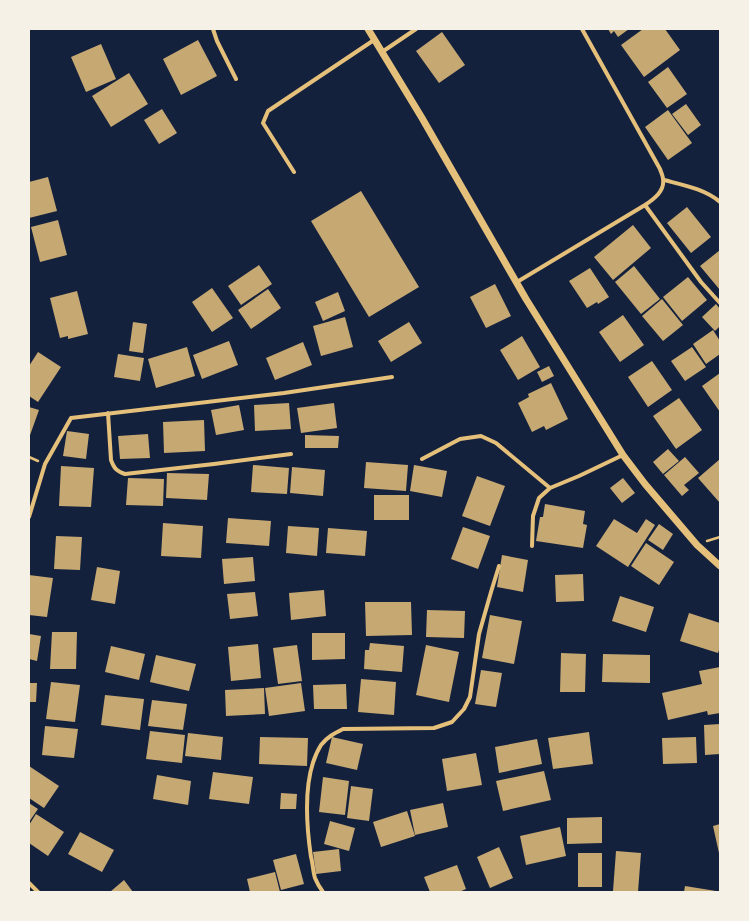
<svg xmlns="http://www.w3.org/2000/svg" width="749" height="921" font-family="Poppins,sans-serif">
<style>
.building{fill:#c6a872}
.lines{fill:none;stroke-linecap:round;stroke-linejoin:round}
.path{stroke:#e5c07b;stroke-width:2.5}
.minor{stroke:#e5c07b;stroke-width:4}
.tertiary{stroke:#e5c07b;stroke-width:7}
</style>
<rect width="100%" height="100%" fill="#14213d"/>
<path class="building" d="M608,29H629L618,37L614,31L611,34Z
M643,29H665L680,50L644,77L621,45Z
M442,32L465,65L439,83L416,51Z
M198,40L217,76L181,95L163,59Z
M101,44L116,79L86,92L71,57Z
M668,67L687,94L667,108L648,82Z
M129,73L148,104L111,127L92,96Z
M686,104L701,125L688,135L672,114Z
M162,109L177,133L159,144L144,120Z
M668,110L692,143L668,160L645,127Z
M48,177L57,211L29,218V182Z
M361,191L419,287L369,317L311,221Z
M687,207L711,237L691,253L667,223Z
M58,220L67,255L40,262L31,227Z
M633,225L651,248L613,280L594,257Z
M720,250V290L700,266Z
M259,265L272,284L241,305L228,286Z
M634,266L660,299L641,314L615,282Z
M590,268L609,297L598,304L597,302L587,308L569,281Z
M688,277L707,300L682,321L663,297Z
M495,284L511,316L486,328L470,297Z
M212,288L233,318L212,332L192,302Z
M268,289L281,308L251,329L238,310Z
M77,291L88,334L68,339V336L60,338L50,298Z
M338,292L345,311L323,321L315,302Z
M662,299L683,325L663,341L642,316Z
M716,304L720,309V326L715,331L702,317Z
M623,315L644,345L620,362L599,332Z
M345,317L353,347L321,356L313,326Z
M133,322L147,324L143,353L129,351Z
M409,322L422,343L391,362L378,341Z
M713,330L720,341V354L706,364L693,344Z
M522,336L540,367L518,380L500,350Z
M229,341L238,365L202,379L193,355Z
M303,342L312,365L275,380L266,358Z
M187,347L195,376L156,388L148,359Z
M692,347L706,367L685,381L671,361Z
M38,352L61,367L38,402L29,396V366Z
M118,354L144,358L140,381L114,377Z
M652,361L672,390L648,407L628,377Z
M549,366L554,376L542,382L537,372Z
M720,373V412L702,386Z
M551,383L568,419L546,430L544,426L532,432L518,403L529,397L528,394Z
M679,398L702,430L676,449L653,416Z
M289,403L291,429L255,431L254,405Z
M334,403L337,428L301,433L297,408Z
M239,405L244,430L216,435L211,410Z
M29,407L39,410L29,438Z
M204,420L205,451L164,453L163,422Z
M67,431L89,434L86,459L63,456Z
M148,434L150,458L120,459L118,436Z
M305,435L339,436L338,448H305Z
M668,449L679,461L663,474L653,462Z
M685,457L699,473L684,485L689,490L682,496L664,475Z
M720,459V503L698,478Z
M366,462L408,465L406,491L364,488Z
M253,465L289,468L287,494L251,492Z
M414,465L447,471L442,497L410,491Z
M61,466L94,468L91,507L59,506Z
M292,467L325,470L323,496L290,493Z
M167,473L209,474L207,500L166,498Z
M477,476L505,486L490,526L462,516Z
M128,478L164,479L163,506L126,505Z
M623,478L635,493L622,503L610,488Z
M374,495H409V520H374Z
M545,504L585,511L583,524L587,525L583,548L536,541L540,517H543Z
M228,518L271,521L269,546L226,543Z
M614,519L637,533L646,519L655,525L628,567L596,546Z
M163,523L203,526L201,558L161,556Z
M659,524L673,534L663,550L648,540Z
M288,526L319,528L317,556L286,553Z
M463,527L490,536L478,569L451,559Z
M328,528L367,531L365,556L326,553Z
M56,536L82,537L80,570L54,569Z
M646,543L674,562L659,585L631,566Z
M502,555L528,560L523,592L497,587Z
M253,557L255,581L224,584L222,559Z
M97,567L120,571L115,604L91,600Z
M583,574L584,601L556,602L555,575Z
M29,575L53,578L47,617L29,615Z
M324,590L326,616L291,620L289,593Z
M255,592L258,616L230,619L227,594Z
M620,596L654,607L646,632L612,621Z
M365,602H411L412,635L366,636Z
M427,610L465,611L464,638L426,637Z
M689,613L720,623V647L718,653L680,641Z
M490,615L522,621L514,664L482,658Z
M52,632H77L76,669H50Z
M312,633H345V659L312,660Z
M29,634L41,636L37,661L29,659Z
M370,643L404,646L402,672L364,669L365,650H369Z
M258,644L261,678L231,681L228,647Z
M297,645L302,681L278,684L273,648Z
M426,645L459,652L449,702L416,695Z
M111,646L145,654L139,680L105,672Z
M561,653L586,654L585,692H560Z
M603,654L650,655V683L602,682Z
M156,655L196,664L189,691L150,682Z
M720,667V713L708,715L707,711L668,720L662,693L702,684L699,671Z
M481,670L502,673L496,707L475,704Z
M361,679L396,682L394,715L358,712Z
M51,682L80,685L75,722L46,719Z
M29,683H37L36,702H29Z
M301,683L305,711L269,716L265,688Z
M346,684L347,709H314L313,685Z
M264,688L265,714L226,716L225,690Z
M105,695L144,699L140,730L101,725Z
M152,700L187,704L183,730L148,726Z
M720,724V754L705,755L704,725Z
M45,726L78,729L74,758L42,755Z
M150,731L185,735L182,763L146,759Z
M589,732L593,764L553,769L548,738Z
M188,733L223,737L221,760L185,756Z
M260,737L308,738L307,766L259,764Z
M332,737L363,744L357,770L326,763Z
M696,737L697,763L663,764L662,738Z
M537,739L542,764L499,773L495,747Z
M476,753L482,785L447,791L442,759Z
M29,766L59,786L44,808L29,798Z
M544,771L551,800L503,811L496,781Z
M213,772L253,777L249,804L209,799Z
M157,775L191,781L188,805L153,799Z
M323,777L349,781L345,815L319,812Z
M351,786L373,789L369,821L347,818Z
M281,793L297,794L296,809H280Z
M29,803L38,809L29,822Z
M443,803L448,827L415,835L410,810Z
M407,811L415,836L381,847L373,822Z
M36,814L64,832L48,856L29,843V825Z
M602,817V843L567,844V818Z
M330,821L355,828L349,851L324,844Z
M720,824V853H719L713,826Z
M560,827L566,856L526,865L520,836Z
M80,832L114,850L102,872L68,854Z
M499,847L513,878L490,888L477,857Z
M339,849L341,871L316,874L313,852Z
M616,851L641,853L638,892L613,891Z
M578,853H602V887H578Z
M296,854L304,884L281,890L273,860Z
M457,865L466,889L459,892H430L424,877Z
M275,872L280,892H250L247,879Z
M124,880L133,892H110Z
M685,886L716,891V892H684Z"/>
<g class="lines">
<path class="path" d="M29,457L38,461
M707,541L720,537"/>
<path class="minor" d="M213,29L217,41L236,79
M382,52L416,29
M294,172L263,123L268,111L374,40
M664,180C683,185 705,189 720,202
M645,205L701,282L720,303
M517,282L645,205C654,199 665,191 663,179C663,176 661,172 660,169L582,29
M108,413L111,460C114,468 116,471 125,474L214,464L291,454
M422,459L460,439L481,436L496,443L550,488
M29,517L45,464L71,418L284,393L392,377
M532,546L533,516L539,498L550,488L579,476L623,455
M29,883L38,892
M323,892C320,888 317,883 315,878C313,872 313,864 311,857C306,823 302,775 321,745C327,737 335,733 343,729L434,728L452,722L464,709L470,697L479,634L491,592L499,566"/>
<path class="tertiary" d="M368,29L422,118L526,299L623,455L645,484L697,545L720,566"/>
</g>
<rect width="749" height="921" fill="none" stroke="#f6f1e7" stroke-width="60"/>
</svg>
